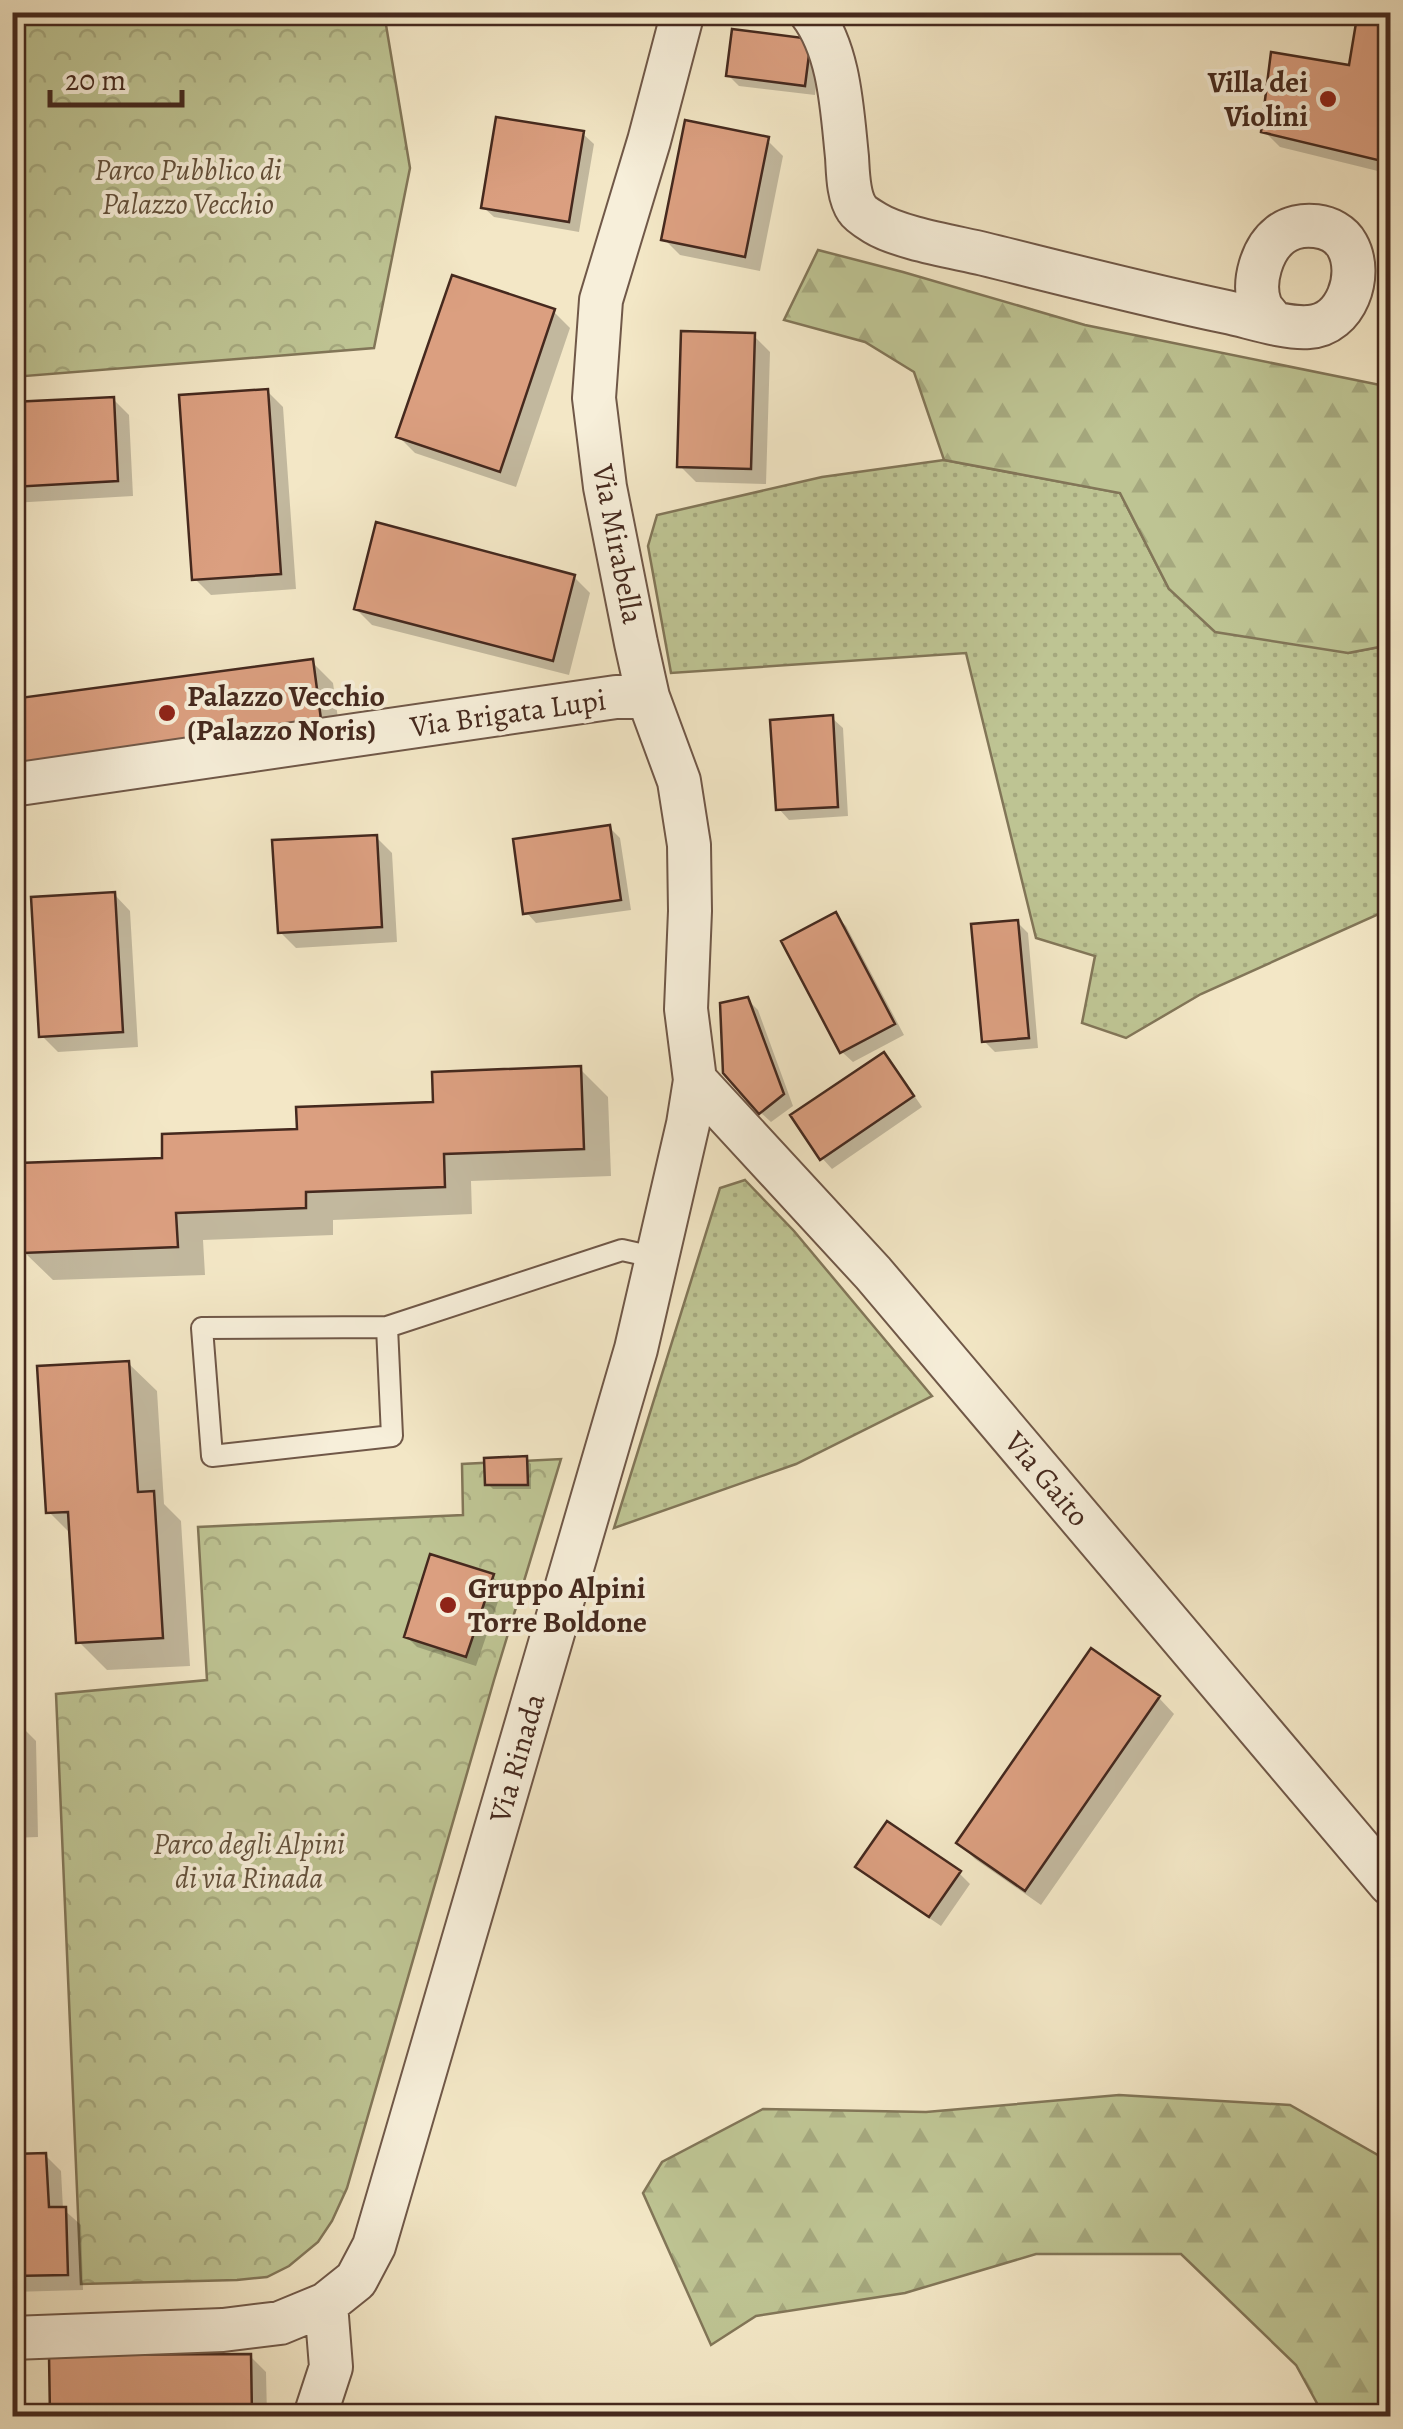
<svg xmlns="http://www.w3.org/2000/svg" width="1403" height="2429" font-family="Alegreya,serif">
<style>
.grass{fill:url(#grass-dots);stroke:#827658;stroke-width:2.5}
.forest{fill:url(#forest-firs);stroke:#827658;stroke-width:2.5}
.park{fill:url(#park-crowns);stroke:#827658;stroke-width:2.5}
.shadow{fill:#0003}
.building{fill:#db9f80;stroke:#45291e;stroke-width:2.5}
.lines{fill:none;stroke-linecap:round;stroke-linejoin:round}
.service-casing{stroke:#705848;stroke-width:24}
.minor-casing{stroke:#705848;stroke-width:46}
.service{stroke:#f7efda;stroke-width:20}
.minor{stroke:#f7efda;stroke-width:42}
.poi-dot{fill:#8f2418;stroke:#f7efda;stroke-width:4}
.labels{text-anchor:middle;stroke-width:8;stroke-linejoin:round;paint-order:stroke}
.poi-label{font-size:30px;font-weight:bold;fill:#45291e;stroke:#f7efda;text-anchor:start}
.park-label{font-size:30px;font-style:italic;fill:#63503b;stroke:#f7efda}
.street-label{font-size:30px;fill:#45291e;stroke:#f7efda}
</style>
<defs>
<pattern id="grass-dots" width="8" height="8" patternUnits="userSpaceOnUse" patternTransform="scale(2.5)"><rect width="8" height="8" fill="#bec493"/><path d="M2 2h.1M6 6h.1" fill="none" stroke="#a5a87e" stroke-width="1.8" stroke-linecap="round"/></pattern>
<pattern id="forest-firs" width="22" height="20" patternUnits="userSpaceOnUse" patternTransform="scale(2.5)"><rect width="22" height="20" fill="#bec493"/><path d="M5 1l3.5 6h-7zM16 11l3.5 6h-7z" fill="#a5a87e"/></pattern>
<pattern id="park-crowns" width="20" height="18" patternUnits="userSpaceOnUse" patternTransform="scale(2.5)"><rect width="20" height="18" fill="#bec493"/><path d="M2 6a3 3 0 1 1 6 0M12 15a3 3 0 1 1 6 0" fill="none" stroke="#a5a87e"/></pattern>
</defs>
<rect width="100%" height="100%" fill="#f3e7c6"/>
<filter id="stains"><feTurbulence type="fractalNoise" baseFrequency=".002" numOctaves="4"/><feColorMatrix values="0 0 0 0 .2 0 0 0 0 .09 0 0 0 0 .02 0 0 0 .5 -.17"/></filter>
<radialGradient id="worn" r=".72"><stop offset=".6" stop-color="#630" stop-opacity="0"/><stop offset="1" stop-color="#630" stop-opacity=".3"/></radialGradient>
<path class="grass" d="M944,460L1120,493L1169,589L1348,653L1390,645V909L1201,994L1126,1038L1082,1023L1095,956L1036,938L966,653L671,673L648,546L657,515L822,477Z
M745,1180L794,1231L932,1396L796,1464L614,1528L720,1188Z"/>
<path class="forest" d="M818,250L903,272L1085,325L1390,387V645L1348,653L1215,632L1169,589L1120,493L944,460L914,372L865,342L784,320Z
M1119,2095L1290,2105L1390,2162V2416H1324L1296,2365L1181,2254H1036L905,2293L756,2316L711,2345L643,2193L662,2162L763,2109L926,2112Z"/>
<path class="park" d="M13,12L384,13L410,168L374,348L13,377Z
M561,1459L494,1680L347,2188L332,2221L318,2242L289,2266L267,2277L237,2280L81,2284L56,1694L207,1680L198,1527L463,1515L462,1464Z"/>
<path class="shadow" d="M536,12H673L672,20Z
M1349,12H1390V174L1280,147L1264,131L1351,68L1359,20Z
M820,52L815,95L739,86L728,75Z
M583,134L594,144L579,232L494,217L483,207Z
M767,140L783,156L760,271L680,255L664,239Z
M554,312L570,328L516,487L415,453L399,437Z
M754,336L770,352L766,484L696,482L680,466Z
M267,391L283,407L296,589L211,595L195,579Z
M113,399L129,415L133,496L12,503V405Z
M574,577L590,593L569,675L372,625L356,609Z
M312,662L333,683L342,747L12,790Z
M832,718L843,728L848,816L789,820L779,809Z
M609,827L620,838L631,910L536,923L526,912Z
M376,837L392,853L397,942L296,948L280,932Z
M114,894L130,911L138,1047L58,1052L42,1036Z
M835,915L846,926L904,1035L853,1062L842,1052L784,942Z
M1017,922L1028,933L1038,1048L995,1052L984,1041Z
M747,999L758,1010L793,1106L771,1122L760,1112Z
M883,1055L894,1066L922,1107L832,1169L822,1158Z
M580,1069L608,1097L611,1176L471,1181L472,1214L333,1220V1235L203,1240L205,1275L53,1280L24,1252L165,1160L436,1105Z
M128,1363L157,1391L164,1504L181,1521L190,1666L107,1670L79,1642L72,1535L49,1512Z
M526,1459L531,1464V1489H493L488,1484Z
M492,1576L503,1587L476,1666L417,1647L406,1636Z
M1092,1652L1159,1698L1174,1714L1041,1905L975,1859L959,1843Z
M12,1725H20L36,1741L38,1837L12,1838Z
M859,1866L959,1873L970,1884L941,1926L869,1877Z
M45,2155L61,2171L63,2209L81,2225L83,2290L12,2292V2156Z
M250,2356L266,2372L267,2416H52L51,2358Z"/>
<path class="building" d="M1351,12H1390V163L1261,132L1271,52L1349,65L1357,17Z
M732,29L811,39L805,86L726,76Z
M496,117L584,131L569,222L481,208Z
M685,120L769,137L745,257L661,240Z
M452,275L555,309L500,472L396,437Z
M681,331L755,333L751,469L677,467Z
M268,389L281,574L192,580L179,395Z
M114,397L118,481L12,487V402Z
M376,522L575,575L553,661L354,609Z
M313,659L322,727L12,768V699Z
M833,715L838,807L776,810L770,720Z
M610,825L621,900L523,914L513,839Z
M377,835L382,927L278,933L272,840Z
M115,892L123,1032L39,1037L31,897Z
M836,912L895,1024L840,1053L781,941Z
M1018,920L1029,1038L982,1042L971,924Z
M748,997L784,1094L759,1114L723,1073L720,1003Z
M884,1052L914,1096L820,1160L790,1115Z
M581,1066L584,1149L444,1154L445,1187L306,1192V1208L176,1213L178,1247L22,1253L18,1163L162,1158V1134L297,1129L296,1107L433,1102L432,1072Z
M129,1361L138,1492L154,1491L163,1638L76,1643L68,1512L46,1513L37,1366Z
M527,1456L528,1485H485L484,1458Z
M430,1554L494,1574L466,1657L404,1637Z
M1091,1648L1160,1696L1025,1891L956,1843Z
M21,1722L23,1822H12V1723Z
M887,1821L961,1871L929,1917L855,1867Z
M46,2153L49,2207H66L68,2275L12,2276V2154Z
M251,2354L252,2416H50L49,2355Z"/>
<g class="lines">
<g class="service-casing">
<path id="service" d="M387,1327L392,1436L212,1456L202,1328L387,1327L622,1250L658,1258"/>
</g>
<g class="minor-casing">
<path id="minor" d="M810,12C840,51 842,110 847,157C848,173 848,196 857,209C860,214 870,220 875,223C899,238 955,247 984,254C1065,274 1146,295 1227,312C1251,317 1285,329 1309,327C1346,325 1364,275 1347,245C1335,223 1299,220 1280,235C1262,249 1252,282 1260,304C1262,310 1269,317 1273,322
M12,785L616,697H648
M695,1080L873,1273L1390,1884
M12,2338L223,2330L280,2323L326,2304L356,2280L374,2246L636,1349L688,1124L695,1080L686,1009L690,911L689,845L679,781L648,697L636,643L605,487L594,398L601,300L649,141L683,12
M315,2416L331,2367L326,2304"/>
</g>
<use href="#service" class="service"/>
<use href="#minor" class="minor"/>
</g>
<g class="poi-dot">
<circle cx="1328" cy="99" r="10"/>
<circle cx="167" cy="713" r="10"/>
<circle cx="448" cy="1605" r="10"/>
</g>
<g class="labels">
<g class="poi-label">
<text x="1308" y="92" text-anchor="end">Villa dei<tspan x="1308" dy="34">Violini</tspan></text>
<text x="187" y="706">Palazzo Vecchio<tspan x="187" dy="34">(Palazzo Noris)</tspan></text>
<text x="468" y="1598">Gruppo Alpini<tspan x="468" dy="34">Torre Boldone</tspan></text>
</g>
<g class="park-label">
<text x="188" y="180">Parco Pubblico di<tspan x="188" dy="34">Palazzo Vecchio</tspan></text>
<text x="249" y="1854">Parco degli Alpini<tspan x="249" dy="34">di via Rinada</tspan></text>
</g>
<g class="street-label">
<text transform="translate(618 544) rotate(79)" y="10">Via Mirabella</text>
<text transform="translate(508 713) rotate(-8)" y="10">Via Brigata Lupi</text>
<text transform="translate(1047 1479) rotate(50)" y="10">Via Gaito</text>
<text transform="translate(517 1758) rotate(-74)" y="10">Via Rinada</text>
</g>
</g>
<rect width="1403" height="2429" fill="none" stroke="#f3e7c6" stroke-width="50"/>
<rect x="15" y="15" width="1373" height="2399" fill="none" stroke="#45291e" stroke-width="5"/>
<rect x="25" y="25" width="1353" height="2379" fill="none" stroke="#45291e" stroke-width="2.5"/>
<path d="M50 90v15h132v-15" fill="none" stroke="#45291e" stroke-width="5"/>
<text x="65" y="90" font-size="30" fill="#45291e" stroke="#f7efda" stroke-width="8" paint-order="stroke">20 m</text>
<rect width="100%" height="100%" filter="url(#stains)"/>
<rect width="100%" height="100%" fill="url(#worn)"/>
</svg>
